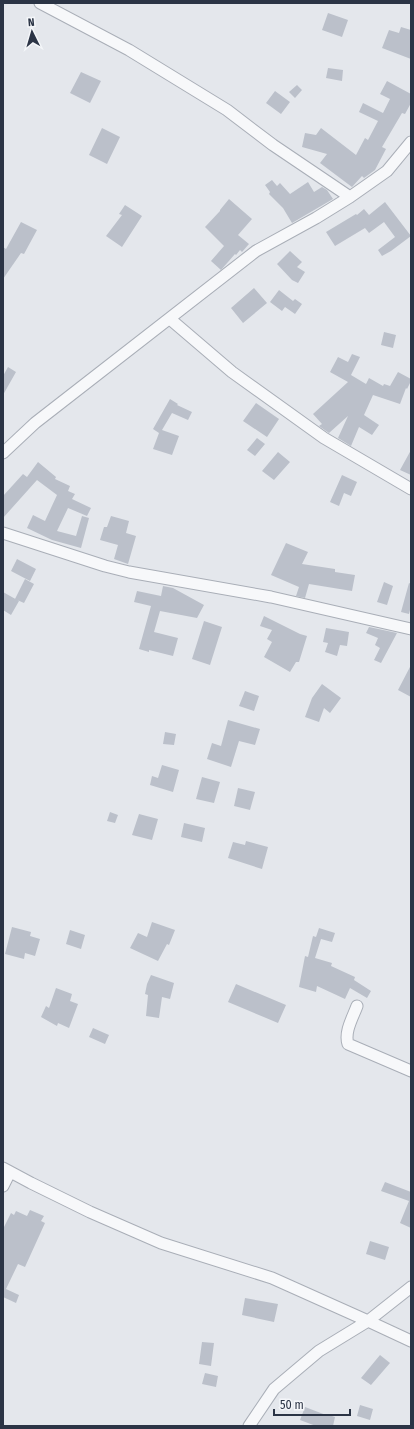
<svg xmlns="http://www.w3.org/2000/svg" width="414" height="1429" font-family="'Fira Sans Condensed',sans-serif">
<style>
.building{fill:#bbc0ca}
.lines{fill:none;stroke-linecap:round;stroke-linejoin:round}
.minor-casing{stroke:#a9aeb7;stroke-width:13}
.minor{stroke:#f7f8fa;stroke-width:11}
</style>
<rect width="100%" height="100%" fill="#e4e7ec"/>
<path class="building" d="M328,13L348,20L342,37L322,30Z
M401,27L411,30V59L382,48L389,30L399,33Z
M328,68L343,70L342,81L326,78Z
M81,72L101,81L90,103L70,93Z
M387,81L411,94V103L405,114L402,113L382,147L386,149L375,170L364,178L362,176L352,187L320,163L327,154L302,147L305,133L316,135L321,128L356,155L365,138L368,140L378,121L359,112L363,103L383,113L390,99L380,94Z
M297,85L302,90L295,98L289,92Z
M275,91L290,102L281,114L266,103Z
M102,128L120,137L107,164L89,155Z
M272,180L277,186L280,183L290,194L308,182L314,192L322,187L327,190L333,199L292,223L283,208L269,194L270,192L265,185Z
M229,199L252,219L238,235L249,244L242,252L240,250L236,255L235,254L221,270L211,261L224,246L205,227L220,211V210Z
M385,202L411,236L391,251L382,256L378,250L395,237L384,222L369,233L365,228L335,246L326,232L356,214L357,215L364,209L369,215Z
M125,205L142,216L122,247L106,236L122,215L119,214Z
M21,222L37,230L24,254L21,253L3,279V247L6,249Z
M290,251L302,262L297,267L305,272L298,283L292,280L277,264Z
M254,288L267,303L243,323L231,308Z
M279,290L293,301L295,299L302,304L295,314L285,307L282,311L270,302Z
M384,332L396,335L393,348L381,345Z
M352,354L360,357L351,375L366,384L369,378L383,386L384,384L390,386L398,372L411,379V381L407,389L406,388L400,404L373,395L364,415L379,425L372,435L359,427L351,446L338,438L348,416L329,433L319,426L322,424L313,414L348,382L330,372L338,357L348,362Z
M8,367L16,372L3,395V376Z
M170,399L178,404L177,405L192,412L188,420L172,413L162,430L179,436L172,455L153,449L159,433L153,429Z
M256,403L279,419L267,437L243,421Z
M257,438L265,444L255,456L247,450Z
M411,450V475L400,470Z
M278,452L290,462L274,480L262,471Z
M38,462L56,477L55,479L70,486L68,491L75,494L72,499L91,508L87,516L68,508L57,531L76,536L82,516L89,518L81,548L52,540L27,528L33,515L45,521L57,495L37,480L3,518V496L23,474L27,477Z
M342,475L357,482L351,496L344,493L339,506L330,502Z
M111,516L129,521L126,533L136,536L128,564L114,559L118,545L100,540L104,527H107Z
M286,543L308,552L302,564L335,569V572L355,575L352,591L309,584L305,598L296,596L299,587L271,575Z
M17,559L36,569L30,581L11,571Z
M25,579L34,584L24,603L15,599Z
M384,582L393,586L387,605L377,602Z
M409,583L411,584V606L409,614L401,612Z
M163,586L173,588L204,605L197,618L160,611L154,632L178,638L173,656L149,650V652L139,649L151,606L134,602L137,591L161,596Z
M3,592L19,601L11,615L3,610Z
M264,616L300,634L307,636L299,662H296L290,672L264,657L272,642L267,639L272,630L260,626Z
M204,621L222,627L210,665L192,659Z
M369,627L397,633L381,663L374,660L380,648L375,645L378,638L366,633Z
M326,628L349,632L347,646L340,645L337,656L325,652L328,643L323,642Z
M411,665V697L398,690Z
M322,684L341,698L330,713L324,708L319,722L305,717L312,698Z
M245,691L259,696L254,711L239,706Z
M228,720L260,729L255,745L239,741L231,767L207,759L212,743L221,746Z
M165,732L176,734L174,745L163,744Z
M162,765L179,770L173,792L150,785L152,776L158,778Z
M202,777L220,782L214,803L196,799Z
M238,788L255,792L250,810L234,806Z
M110,812L118,815L115,823L107,821Z
M139,814L158,819L152,840L132,835Z
M184,823L205,828L202,842L181,837Z
M246,841L268,847L262,869L228,858L233,842L245,845Z
M152,922L175,930L169,945L167,944L158,961L130,948L138,933L147,937Z
M12,927L31,932L30,936L40,939L35,956L25,953L24,959L5,954Z
M319,928L335,933L332,942L321,939L315,958L332,963L331,966L355,977L354,980L371,991L367,998L350,988L345,999L317,986L316,992L299,987L305,956L308,957L313,936L316,937Z
M70,930L85,935L81,949L66,944Z
M151,975L174,983L170,999L162,997L159,1018L146,1016L148,995L145,994L147,984Z
M236,984L286,1005L278,1023L228,1002Z
M56,988L72,994L70,1001L78,1004L69,1028L58,1023L57,1026L41,1017L46,1006L49,1008Z
M93,1028L109,1035L105,1044L89,1037Z
M385,1182L411,1192V1228L400,1223L409,1201L381,1191Z
M30,1210L44,1216L41,1221L45,1223L25,1267L18,1264L6,1289L19,1295L16,1303L3,1297V1229L11,1213L14,1215L16,1211L27,1216Z
M370,1241L389,1247L385,1260L366,1254Z
M245,1298L278,1304L274,1322L242,1315Z
M202,1342L214,1343L211,1366L199,1364Z
M380,1355L390,1363L371,1385L361,1378Z
M205,1373L218,1376L216,1387L202,1384Z
M360,1405L373,1409L370,1420L357,1416Z
M305,1407L326,1415V1414L335,1417L333,1426H316L300,1420Z"/>
<g class="lines">
<g class="minor-casing">
<path id="minor" d="M40,3L129,50L227,110L273,145L350,197
M170,319L232,372L324,438L411,489
M3,453L35,423L256,251L316,218L350,197L387,171L411,142
M3,533L105,566L129,572L271,597L411,629
M357,1006C353,1017 344,1032 348,1044L411,1071
M3,1168L31,1183L90,1212L161,1243L272,1278L368,1321L411,1341
M3,1186L10,1172
M249,1426L274,1389L319,1351L368,1321L411,1287"/>
</g>
<use href="#minor" class="minor"/>
</g>
<rect width="414" height="1429" fill="none" stroke="#2b3445" stroke-width="8"/>
<g transform="translate(32 32) rotate(355)" stroke="#f4f6f9" stroke-width="3" paint-order="stroke">
<path d="M0-3L7 15L0 10L-7 15Z" fill="#2b3445"/>
<text y="-6" font-size="11" font-weight="bold" text-anchor="middle" fill="#2b3445">N</text>
</g>
<path d="M274 1409v6h76v-6" fill="none" stroke="#2b3445" stroke-width="2"/>
<text x="280" y="1409" font-size="12" fill="#2b3445" stroke="#f4f6f9" stroke-width="3" paint-order="stroke">50 m</text>
</svg>
